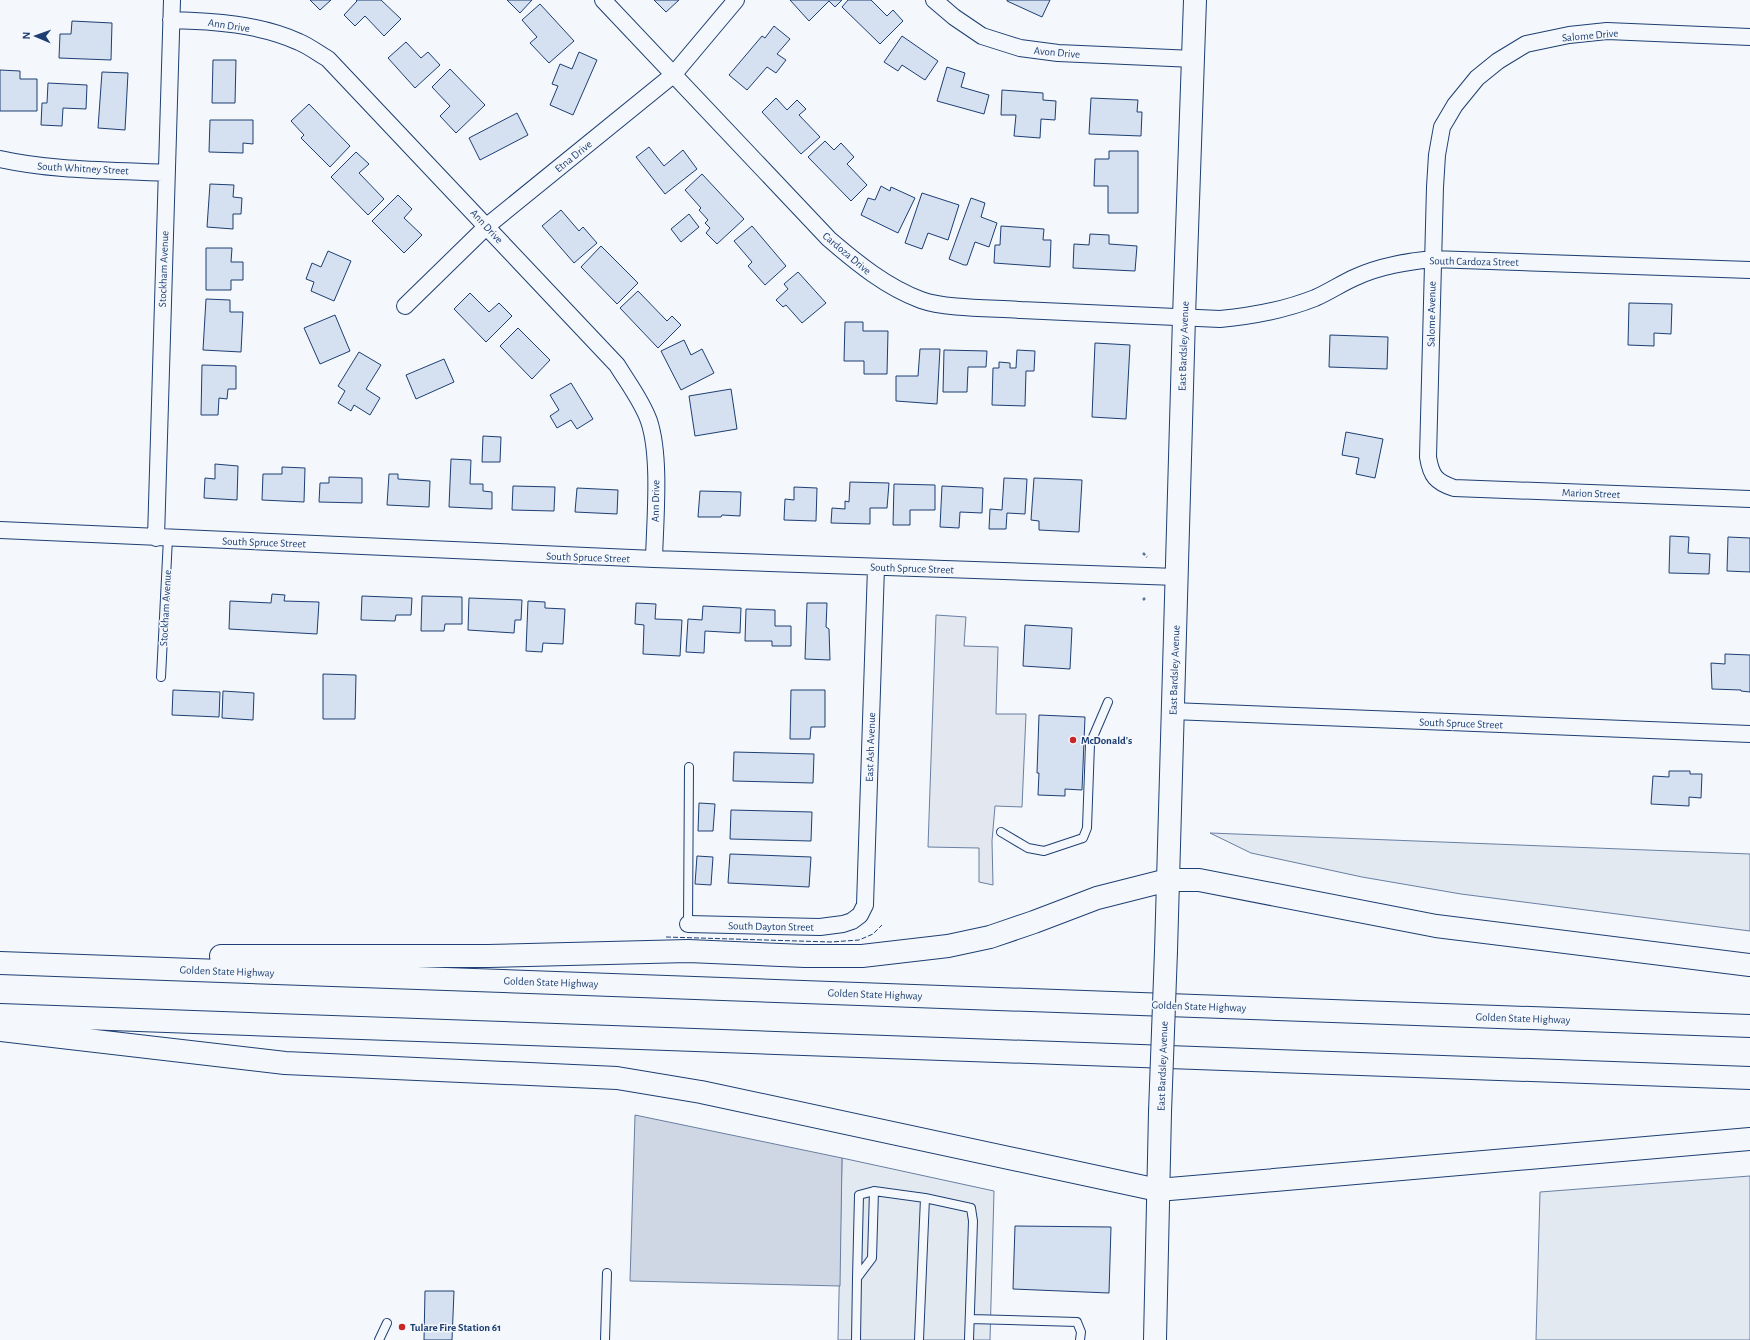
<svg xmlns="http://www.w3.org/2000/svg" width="1750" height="1340" font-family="'Alegreya Sans',sans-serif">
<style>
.green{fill:#e3e9f0;stroke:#687fa3}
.parking{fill:#e3e8f0;stroke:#687fa3}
.water{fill:#cfd7e4;stroke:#687fa3}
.building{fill:#d5e0f0;stroke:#1d3f73}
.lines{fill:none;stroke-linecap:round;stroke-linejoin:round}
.service-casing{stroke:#1d3f73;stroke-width:10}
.minor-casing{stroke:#1d3f73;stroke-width:18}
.secondary-casing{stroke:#1d3f73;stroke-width:24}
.motorway-casing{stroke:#1d3f73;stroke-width:24}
.path{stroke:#5e769c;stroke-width:2.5;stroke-dasharray:3 2;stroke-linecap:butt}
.service{stroke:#f4f7fb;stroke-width:8}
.minor{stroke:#f4f7fb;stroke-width:16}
.secondary{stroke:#f4f7fb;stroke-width:22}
.motorway{stroke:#f4f7fb;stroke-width:22}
.secondary-bridge-casing{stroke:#1d3f73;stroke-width:24;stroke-linecap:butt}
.secondary-bridge{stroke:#f4f7fb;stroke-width:22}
.fence{stroke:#1d3f73;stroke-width:1;stroke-dasharray:5 2;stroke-linecap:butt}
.poi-dot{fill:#c62828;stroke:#f4f7fb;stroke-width:1.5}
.labels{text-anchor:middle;stroke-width:3;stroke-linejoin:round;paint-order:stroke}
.street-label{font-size:11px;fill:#1d3f73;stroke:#f4f7fb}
.poi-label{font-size:11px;font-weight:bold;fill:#1d3f73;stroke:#f4f7fb;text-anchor:start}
</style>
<rect width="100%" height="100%" fill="#f4f7fb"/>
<path class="green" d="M1210,833L1750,854V931L1461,894L1362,877L1251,853Z
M842,1158L994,1191L990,1340H838Z
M1750,1176V1340H1536L1540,1192Z"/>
<path class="parking" d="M936,615L966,617L964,646L998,647L996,714H1026L1022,807L995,806L992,841L993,885L979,882V848L928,847Z"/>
<path class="water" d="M635,1115L842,1158L840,1286L630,1281Z"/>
<path class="building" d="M310,0H331L320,10Z
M356,0H381L401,19L384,36L365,16L355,26L344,15L357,1Z
M507,0H532L520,13Z
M654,0H679L666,12Z
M790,0H842L835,7L829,1L809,21Z
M848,0H871L887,16L893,10L903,21L880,44L842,7Z
M1007,0H1050L1042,17L1007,1Z
M540,4L574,41L549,63L530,43L537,37L522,20Z
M72,21L112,23L111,60L59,58L60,34H71Z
M774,26L790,39L777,54L786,60L776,73L767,67L747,90L729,75L762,36L765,38Z
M902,36L938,61L925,80L902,65L898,71L884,62Z
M406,42L421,58L428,52L440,65L415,88L388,58Z
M579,52L597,60L573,115L550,105L558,86L552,84L560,64L572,69Z
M213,60H236L235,103H212Z
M947,67L965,73L961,87L989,95L984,114L937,101Z
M450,69L485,105L456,133L440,116L450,106L432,87Z
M0,70L20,71V79H37V111H0Z
M102,72L128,73L125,130L98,128Z
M48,83L87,85L86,109L63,108L62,126L41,125L42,103H47Z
M1002,90L1043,93V100L1056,101L1055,120L1041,119L1040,138L1014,136L1016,115H1001Z
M776,98L787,110L797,100L806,109L799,115L820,137L801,154L762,112Z
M1091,98L1138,100L1137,112H1142L1141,136L1089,134Z
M309,104L350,146L330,167L301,138L304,135L291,121Z
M517,113L528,135L480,160L469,138Z
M210,120H253V144L243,143V153L209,152Z
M825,141L834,150L841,143L854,157L847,164L867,185L851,201L808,157Z
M649,147L664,166L683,150L697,169L665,194L636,157Z
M1109,151H1138V213H1108V186H1094L1095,159H1109Z
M356,152L369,164L359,173L384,199L368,215L331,177Z
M702,174L744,219L717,244L706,233L710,228L705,223L708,220L699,210L701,208L685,190Z
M210,184L234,185L233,197L242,198L241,214H233V229L207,227Z
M881,186L890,191L891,187L915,198L898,233L861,215L868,198L875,200Z
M922,193L959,205L948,240L928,233L922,249L905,243Z
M398,195L412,209L404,218L422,235L404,253L372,221Z
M971,198L985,203L981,217L997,223L989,247L975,242L967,265H964L949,259Z
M561,210L579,231L583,227L597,243L574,263L542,226Z
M689,214L699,227L681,242L671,229Z
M752,226L786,266L765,285L748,266L752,262L734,241Z
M1001,226L1044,229L1043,240H1051L1050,267L994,263L995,245H1000Z
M1090,234L1109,235V244L1137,246L1135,271L1073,268L1074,244L1089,245Z
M601,246L638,283L617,304L581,267Z
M206,248H232L231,262H243V280H231V290H206Z
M328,251L351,261L334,301L311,291L314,282L306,279L312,263L321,267Z
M798,272L826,303L802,323L786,305L783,307L776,300L788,289L784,284Z
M638,291L667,321L672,316L681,325L658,348L620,308Z
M470,293L489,312L499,303L512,316L486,342L454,309Z
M206,299L230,300V312H243L241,352L203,350Z
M1629,303L1672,304L1671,334L1654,333V346L1628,345Z
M335,315L350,351L320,364L304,328Z
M845,322H863V331H888L887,374H864V361H844Z
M518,328L550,360L532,379L500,346Z
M1330,335L1388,337L1387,369L1329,367Z
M684,340L691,355L702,349L714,373L681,390L661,351Z
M1095,343L1130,345L1126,419L1092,417Z
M920,349H940L937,404L896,401V376H918Z
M944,350L987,351L986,367H968L967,392H943Z
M1017,350L1035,351L1034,371H1026L1025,406L992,405L993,368H999V362L1010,363V368H1016Z
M359,352L381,365L366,389L380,398L370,415L354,405L351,411L338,403L345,391L338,386Z
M444,359L454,382L416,399L406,375Z
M202,365L236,366V389H228L227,399L219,398L218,415H201Z
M571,383L593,419L577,429L571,420L557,428L550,416L559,410L550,395Z
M731,389L737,429L695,436L689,396Z
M1346,432L1383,439L1375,478L1356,474L1359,458L1342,455Z
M483,436L501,437L500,462H482Z
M451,459L471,460L470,484H483V491L492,492V509L449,507Z
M215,464L238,466L237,500L204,498L205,478L215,479Z
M282,467L305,468L304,502L262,500L263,474H282Z
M389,474H398V479L430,481L429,507L387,505Z
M329,477L362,478V503L319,502L320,483H329Z
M1004,478L1027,479L1025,514L1007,513L1006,529H989L990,509L1002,510Z
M1034,478L1082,480L1079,532L1039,530V521L1031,520Z
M850,482L889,483L887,508H870V524L831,523L832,508L845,509V501L849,502Z
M894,484L935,485V510H910V525H893Z
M513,486L555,487L554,511L512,510Z
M942,486L983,488L982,513L960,512L959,528L940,527Z
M794,487L817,488L816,521L784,520L785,499L794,500Z
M577,488L618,490L617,514L575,512Z
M700,491L741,492L740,516L722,515L721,517H698Z
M1670,536L1689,537L1688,553L1710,554L1709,574L1669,573Z
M1728,537L1750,538V572L1727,571Z
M272,594L285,595L284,601L319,602L317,634L229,629L230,601L271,603Z
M362,596L412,598L411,615H396L395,621L361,620Z
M422,596L462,597V624H445L444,631H421Z
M469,598L522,600L521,620H515L514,633L468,630Z
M528,601L545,602V608L565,609L563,644L543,643L542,652L526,651Z
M636,603L656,604L655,619L682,620L680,656L643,654L644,625L635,624Z
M807,603H827L826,627L829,629L830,660L805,659Z
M703,606L741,608L740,633L705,631L704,653L686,652L688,619L702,620Z
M746,609L775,610V626H791V646H772V641H745Z
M1025,625L1072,628L1070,669L1023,666Z
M1725,654L1750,655V692L1741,691V690L1712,689L1711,663L1725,664Z
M323,674L356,675L355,719H323Z
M173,690L220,692L219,717L172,715Z
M791,690H825V727H811L810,739H790Z
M223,691L254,693L253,720L222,718Z
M1039,715L1085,717L1082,790L1065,789V796L1038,795L1039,773H1037Z
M734,752L814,754L813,783L733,781Z
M1669,771H1690V774H1702L1701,798L1689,797V806L1651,804L1653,776L1669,777Z
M699,803L715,804L713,831H698Z
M731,810L812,812L811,841L730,839Z
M730,854L811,857L809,887L728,883Z
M697,856L713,857L711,885L695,884Z
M1015,1226L1111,1227L1109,1293L1013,1289Z
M425,1291H454L452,1340H424Z"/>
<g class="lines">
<g class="service-casing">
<path id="service" d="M161,677L168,538
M1001,832L1028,848L1044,851L1083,838L1087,828L1090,744L1108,702
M688,924L689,767
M857,1278L859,1195L874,1191
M970,1319L1077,1322L1081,1332L1080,1340
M379,1340L387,1323
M605,1340L607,1273
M856,1340L857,1278L872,1258L874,1191L925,1198L971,1208L973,1221L969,1340
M919,1340L925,1198"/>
</g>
<g class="minor-casing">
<path id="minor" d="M603,0L829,239C857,263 886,287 921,300C946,309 994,308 1021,310C1087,313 1154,316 1220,319C1252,316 1285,310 1315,298C1329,292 1342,283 1356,277C1380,266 1406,262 1432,259L1750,270
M934,0L954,17L982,36L1020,48L1058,53L1194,59
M171,20C213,21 260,24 299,42C309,46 319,54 328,59L617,365C628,383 642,401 649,421C661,457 655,520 654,559
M1750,37L1607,31L1569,35L1526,44L1498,61L1477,78L1455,105L1442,127L1437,155L1435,187L1428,457C1431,476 1436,482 1454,488L1750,499
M0,159C54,171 111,170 166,173
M405,306L487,226L673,75L736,0
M0,530L654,559L1177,577
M156,538L172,0
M1172,711L1750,734
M688,924L820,927L843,924L852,921L860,915L865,905L876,567"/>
</g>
<g class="secondary-casing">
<path id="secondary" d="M1166,951L1184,317L1195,0
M1155,1340L1160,1112"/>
</g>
<g class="motorway-casing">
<path id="motorway" d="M221,956H488L688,951L805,956H862L948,946L990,937L1034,922L1097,898L1168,880H1199L1436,926L1750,965
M0,963L1750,1026
M0,1015L1750,1078
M0,1030L285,1063L617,1078L701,1092L1158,1190L1750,1139"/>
</g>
<path class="path" d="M1143,553L1147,557
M1143,600L1145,598"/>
<use href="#service" class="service"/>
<use href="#minor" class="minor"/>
<use href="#secondary" class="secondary"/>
<use href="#motorway" class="motorway"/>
<g class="secondary-bridge-casing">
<path id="secondary-bridge" d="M1160,1112L1166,951"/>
</g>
<use href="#secondary-bridge" class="secondary-bridge"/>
<path class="fence" d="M666,937L831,942L859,940L873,934L882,925"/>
</g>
<g class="poi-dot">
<circle cx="1073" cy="740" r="4"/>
<circle cx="402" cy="1327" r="4"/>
</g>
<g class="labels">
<g class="street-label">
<text transform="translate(229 25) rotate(9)" y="4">Ann Drive</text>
<text transform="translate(1590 35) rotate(-5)" y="4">Salome Drive</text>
<text transform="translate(1057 52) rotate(5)" y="4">Avon Drive</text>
<text transform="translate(573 156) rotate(-39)" y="4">Etna Drive</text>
<text transform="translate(83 168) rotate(3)" y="4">South Whitney Street</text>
<text transform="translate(487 226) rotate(47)" y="4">Ann Drive</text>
<text transform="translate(847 253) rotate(40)" y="4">Cardoza Drive</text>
<text transform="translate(1474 261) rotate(1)" y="4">South Cardoza Street</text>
<text transform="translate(163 269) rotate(-88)" y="4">Stockham Avenue</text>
<text transform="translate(1431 314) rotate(-89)" y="4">Salome Avenue</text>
<text transform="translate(1183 346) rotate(-88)" y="4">East Bardsley Avenue</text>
<text transform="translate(1591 493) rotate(2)" y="4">Marion Street</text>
<text transform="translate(655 501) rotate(-89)" y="4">Ann Drive</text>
<text transform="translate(264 542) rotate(2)" y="4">South Spruce Street</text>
<text transform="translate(588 557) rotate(2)" y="4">South Spruce Street</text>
<text transform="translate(912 568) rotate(2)" y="4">South Spruce Street</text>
<text transform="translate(165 608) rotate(-87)" y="4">Stockham Avenue</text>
<text transform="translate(1174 670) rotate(-88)" y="4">East Bardsley Avenue</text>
<text transform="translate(1461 723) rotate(2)" y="4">South Spruce Street</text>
<text transform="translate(870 747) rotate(-88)" y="4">East Ash Avenue</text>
<text transform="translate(771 926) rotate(1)" y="4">South Dayton Street</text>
<text transform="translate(227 971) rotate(2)" y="4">Golden State Highway</text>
<text transform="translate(551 982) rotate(2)" y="4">Golden State Highway</text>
<text transform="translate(875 994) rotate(2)" y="4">Golden State Highway</text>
<text transform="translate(1199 1006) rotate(2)" y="4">Golden State Highway</text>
<text transform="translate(1523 1018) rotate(2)" y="4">Golden State Highway</text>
<text transform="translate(1162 1066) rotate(-88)" y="4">East Bardsley Avenue</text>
</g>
<g class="poi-label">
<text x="1081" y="744">McDonald's</text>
<text x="410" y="1331">Tulare Fire Station 61</text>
</g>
</g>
<g transform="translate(36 36) rotate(272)" stroke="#f4f7fb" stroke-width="3" paint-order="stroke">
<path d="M0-3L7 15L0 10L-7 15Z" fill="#1d3f73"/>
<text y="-6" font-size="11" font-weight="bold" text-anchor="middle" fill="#1d3f73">N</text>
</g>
</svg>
